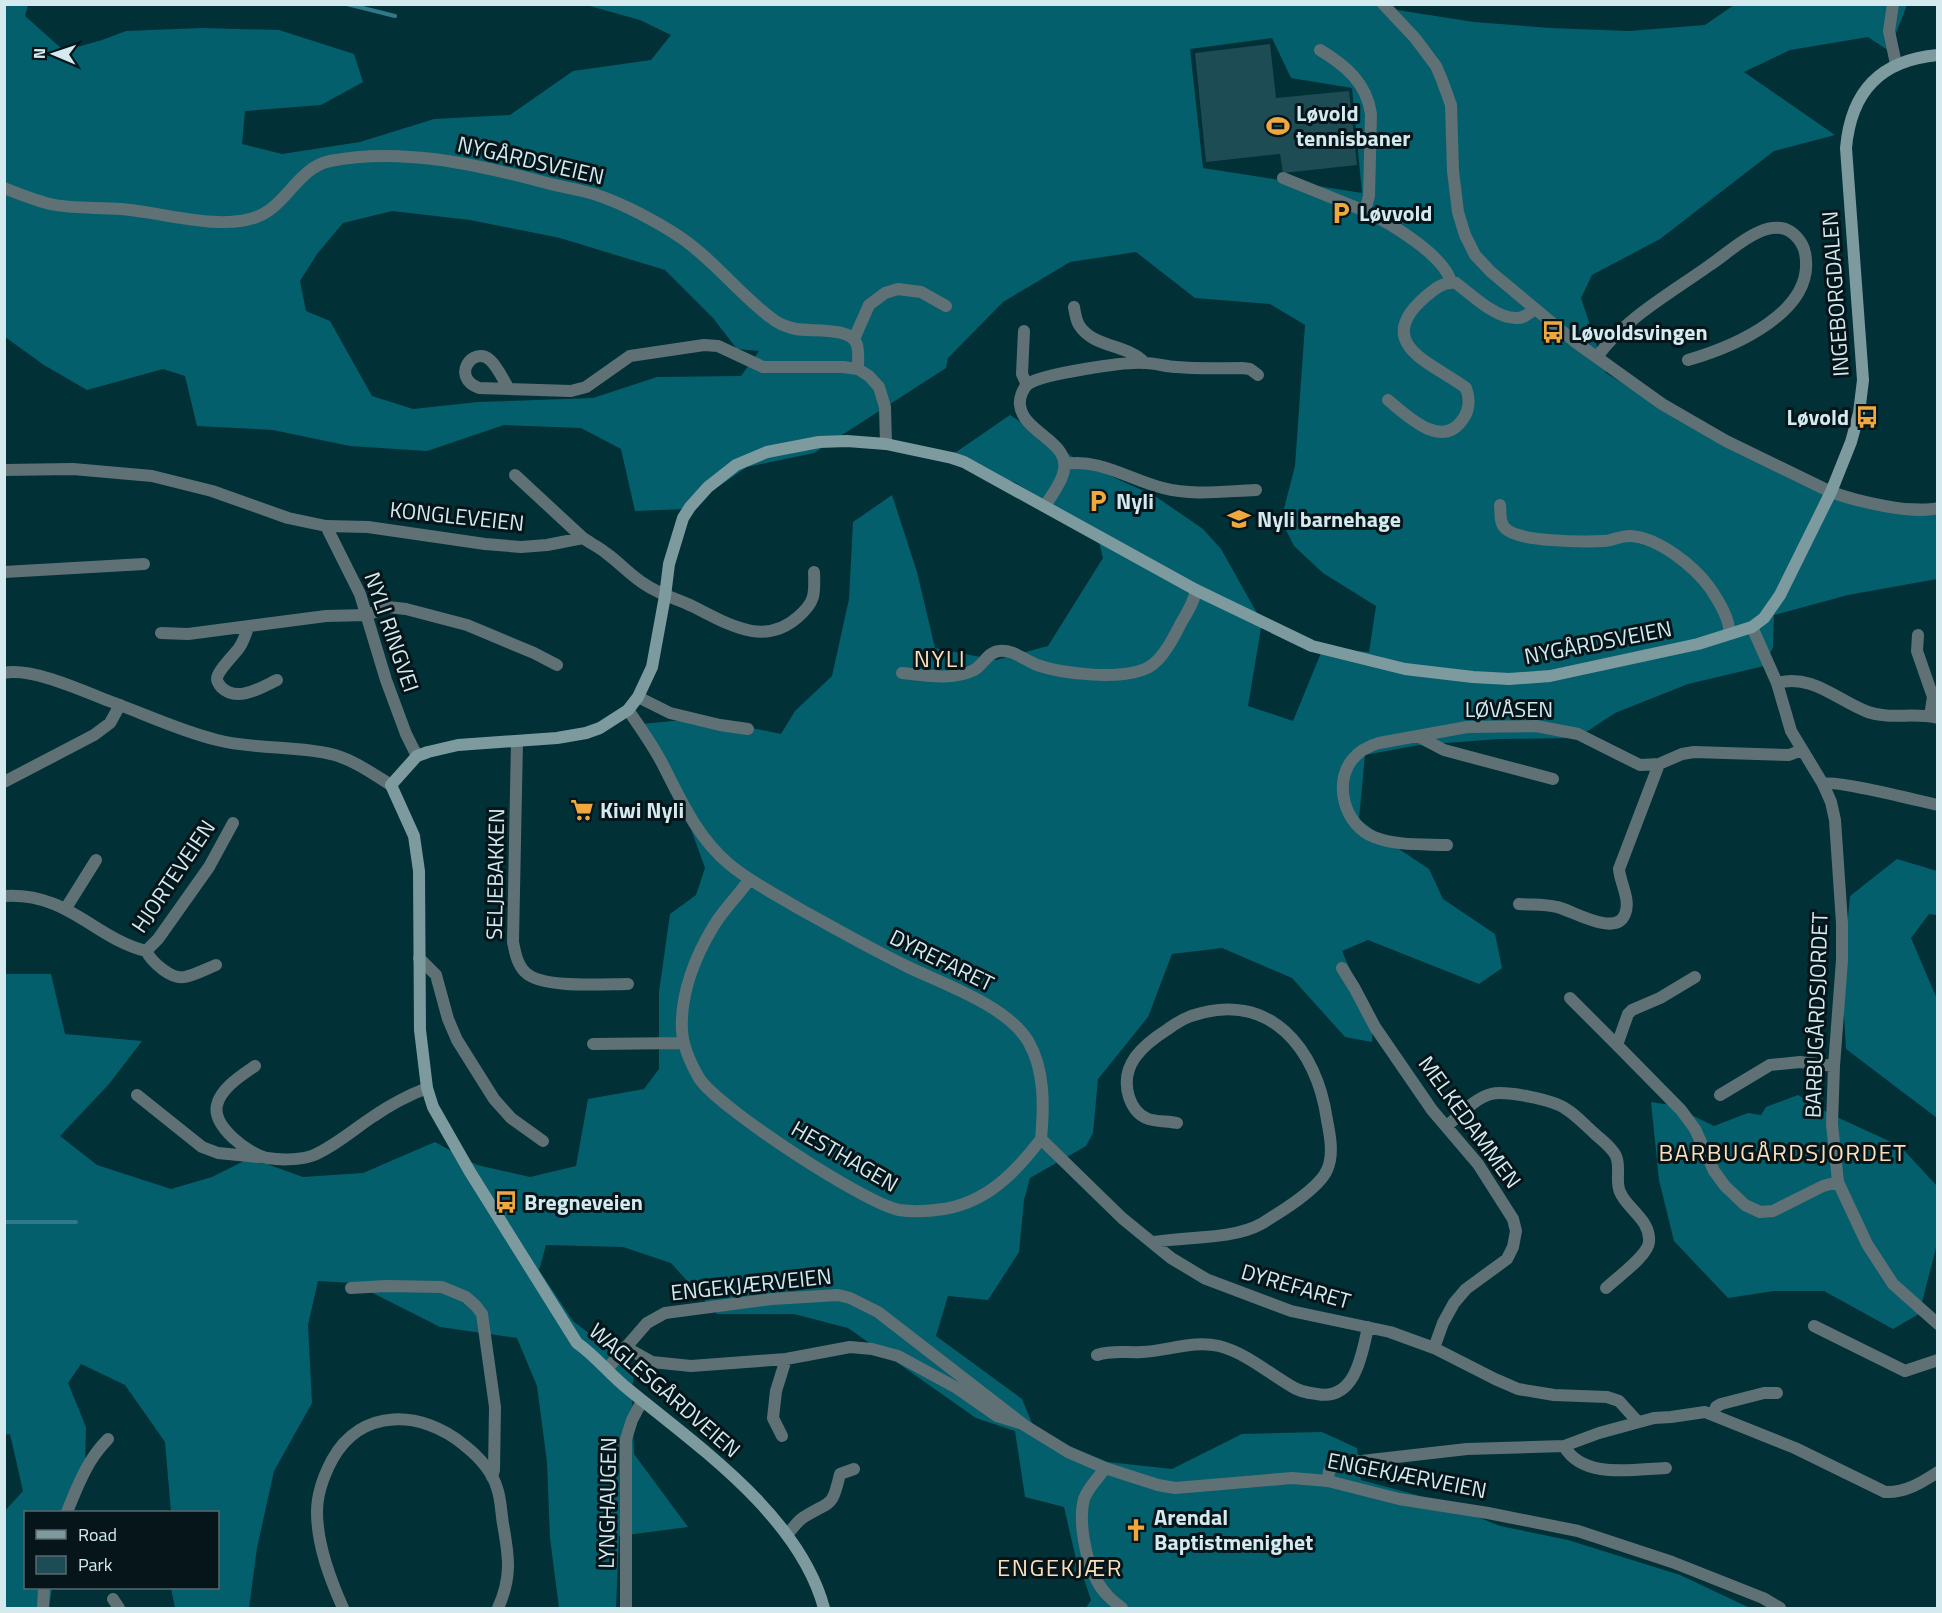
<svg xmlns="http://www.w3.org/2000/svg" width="1942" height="1613" font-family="'Titillium Web',sans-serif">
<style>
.green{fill:#1e4c55}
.forest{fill:#045f6c;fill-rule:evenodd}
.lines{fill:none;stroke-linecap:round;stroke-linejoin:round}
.stream{stroke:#2e7a88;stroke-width:4}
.minor{stroke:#5f7175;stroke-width:12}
.tertiary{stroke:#5f7175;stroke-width:12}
.secondary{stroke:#7d9a9f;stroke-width:12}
.labels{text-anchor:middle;stroke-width:6;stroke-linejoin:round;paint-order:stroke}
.poi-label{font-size:22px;font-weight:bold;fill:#d4eaef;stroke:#051519;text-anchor:start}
.street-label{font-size:22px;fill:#d4eaef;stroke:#051519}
.neighbourhood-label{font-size:24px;letter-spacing:1.5px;fill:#fddeb9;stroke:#051519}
</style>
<rect width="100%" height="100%" fill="#013037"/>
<path class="green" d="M1270,44L1276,98L1349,91L1357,165L1283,173L1280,154L1206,162L1195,53Z"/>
<path class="forest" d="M1390,4L1397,10L1474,22L1550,28L1629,31L1705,25L1734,5H1907L1889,51L1868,37L1790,50L1744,72L1835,135L1774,151L1660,239L1592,275L1581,298L1606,373L1739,454L1812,487L1887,503H1937V579L1848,595L1774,615L1773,647L1764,666L1688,684L1615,713L1577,738L1499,739L1419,745L1365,755L1359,819L1390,843L1429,869L1443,899L1495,934L1502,968L1479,984L1368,940L1342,951L1373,1022L1372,1042L1345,1037L1292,978L1222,948L1172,954L1148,1017L1098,1079L1093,1133L1086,1146L1030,1178L1024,1200L1019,1252L988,1300L948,1296L936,1336L1022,1399L1036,1433L1108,1462L1172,1469L1242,1434L1322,1432L1357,1448L1361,1480L1435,1500L1500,1526L1568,1540L1680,1575L1750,1608H1086L1091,1600L1083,1576L1074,1571L1076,1559L1064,1507L1025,1497L1015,1431L976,1418L848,1328L794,1314H717L671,1263L623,1247L546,1245L539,1270L573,1321L635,1369L632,1388L634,1454L688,1527L619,1536L616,1608H559L550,1538L547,1462L537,1386L517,1338L440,1327L353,1283L318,1281L308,1325L312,1403L274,1471L257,1548L249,1608H175L171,1588H218V1512H171L165,1442L125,1385L81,1364L68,1383L86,1427L85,1469L68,1512H26V1588H52L49,1608H5L4,1512L23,1491L10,1434L4,1435L5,974H51L65,1034L142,1041L109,1084L60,1136L97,1165L171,1189L212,1177L250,1158L303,1177L363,1173L435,1142L477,1165L530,1177L576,1166L588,1099L644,1089L659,1069V992L670,914L696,895L705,868L678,793L642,724L704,718L781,734L795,711L832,676L849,599L853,522L892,495L917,572L935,648L996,660L1048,646L1103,558L1098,538L1082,523L1016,483L949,457L1010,415L1082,463L1155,496L1203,529L1221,549L1262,622L1248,706L1293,721L1323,648L1369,652L1376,606L1323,573L1294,546L1281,520L1295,466L1305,325L1270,304L1195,298L1136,252L1070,262L1003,302L948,358L946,368L814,453L747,467L686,509L635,511L621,449L581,428L504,425L427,451L350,446L273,430L197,426L185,376L163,369L87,390L44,365L5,337V5H28L25,16L62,49H70L102,40L126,31L202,28L279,30L354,54L363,82L321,105L245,111L242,144L282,154L360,142L434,119L510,115L573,71L651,60L671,35L640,20L586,5ZM1272,38L1291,78L1352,88L1362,193L1203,168L1190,49ZM392,211L470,220L560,238L665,270L713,318L737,349L759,351L741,376L657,377L593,398L478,402L413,409L372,396L330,321L306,311L300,281L317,254L343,223Z
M1897,859L1937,871V915L1929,914L1911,938L1937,999V1118L1846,1049L1842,981L1850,896Z
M1798,1095L1830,1114L1900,1146L1937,1186V1244L1919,1314L1893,1329L1824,1291H1774L1728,1298L1674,1241L1659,1180L1651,1102L1671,1105L1714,1126L1748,1113L1761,1115L1766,1107Z"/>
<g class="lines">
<path class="stream" d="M347,4L395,16
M4,1222H76"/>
<path class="minor" d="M1893,4L1889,31L1896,64
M1320,50C1345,65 1367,83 1371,114L1369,196L1365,211C1390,223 1444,255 1451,282
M1283,178L1365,211
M4,188C19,194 34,200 50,204C73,209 97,207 121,209C162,212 222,232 259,216C287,204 299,167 330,161C400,147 475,164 543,182C560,187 578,189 594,194C622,203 656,221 680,237C714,260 738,293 770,317C777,323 786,327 796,329C811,332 852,326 857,345C859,353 858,362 858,369
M1074,307C1075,313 1076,320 1079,325C1093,348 1127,344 1144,362
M1024,331L1022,374L1027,385
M854,339L869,305L885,293L898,289L921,292L946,306
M1597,357C1625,318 1671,293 1710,265C1725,255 1742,239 1759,232C1765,229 1774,227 1781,228C1793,230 1803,242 1805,253C1817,312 1733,347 1688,360
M509,389C503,380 498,367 490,360C473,345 450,377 479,388L571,391L586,387L630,356L704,345L718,346L763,367H843L858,369L869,376L879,387L885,407L886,444
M1388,400C1406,415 1442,451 1463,419C1470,409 1470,399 1466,388C1435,364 1371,345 1424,298C1433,290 1443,281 1456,283C1472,295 1496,319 1517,318C1524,318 1528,314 1534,310
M1065,464C1100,458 1130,480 1163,488C1193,496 1226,491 1256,490
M4,470L73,469L152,476L212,491L288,518L326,526L360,594L386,680L406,734L417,756
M515,475L583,538
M1831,492C1856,501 1913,515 1938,508
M1500,505C1501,513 1499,522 1505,528C1517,542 1584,542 1604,541C1612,541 1622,535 1631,536C1659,538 1694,566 1710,588C1718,600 1731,620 1729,634
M1045,506C1051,496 1060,485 1063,474C1074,442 1023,434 1020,405C1019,398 1023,388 1028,384C1042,374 1127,361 1145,363C1156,363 1166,367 1177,367C1198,369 1220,368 1242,368L1250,369L1258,375
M326,526L368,527L485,544L521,547L547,545L583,538C590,543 599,547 606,553C620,563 631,576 646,585C659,594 677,599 692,606C727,623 763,648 798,617C815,602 815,595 814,572
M4,572L144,564
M248,627C246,634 243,642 239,648C234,655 217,671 217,679C217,682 219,684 221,687C237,703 260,688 277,680
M1752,627L1777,683L1791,731L1823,784L1831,802L1835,820L1842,923V960L1834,1066L1832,1124L1838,1182L1867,1244L1893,1284L1938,1324
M161,633L188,634L326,616L367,615L388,607L406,609L467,625L534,653L557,665
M1918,635L1917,651L1933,697L1930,716
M902,673C924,675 953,681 974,670C983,665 988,652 999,651C1013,649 1024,660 1037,665C1063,674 1123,681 1149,667C1163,659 1174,637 1181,623C1187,613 1194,602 1196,590
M1777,683C1812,673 1838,701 1868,712C1890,720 1915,712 1938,718
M638,697L670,713L720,725L748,729
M628,710C640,727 652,744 662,763C681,800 697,837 729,864C750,882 775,894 798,908C834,928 869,948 906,966C943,984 1006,1005 1028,1041C1045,1070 1044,1106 1041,1139L1122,1218L1171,1258L1206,1279L1291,1311L1390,1332L1434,1348
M1422,735L1423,739L1444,750L1553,779
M517,741L513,942C515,952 517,964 525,972C541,989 604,984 628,984
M4,782L94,735L110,723L120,705
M1823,784C1834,779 1919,801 1938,805
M1447,845C1424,844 1397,846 1374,837C1345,826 1333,784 1352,760C1359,751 1368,746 1379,743L1467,727L1536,726L1578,734L1640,765L1659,764
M749,880C738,896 723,910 713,927C695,957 680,995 682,1031C683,1046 691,1064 699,1078C717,1107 864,1203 899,1210C913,1212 931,1211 944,1209C987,1202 1016,1172 1041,1139
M4,896C68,892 94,938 146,951L158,939L209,867L233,823
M1519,904C1532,905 1545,904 1557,907C1572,910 1616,938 1625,914C1631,900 1620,883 1619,869L1659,764L1682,754L1694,752L1789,755L1802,750
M66,908L96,860
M146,951C152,962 171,980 185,977C195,975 206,969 216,965
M419,958L436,975L448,1019L457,1040L494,1099L511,1118L543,1141
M1342,968L1355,989L1375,1027L1432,1110L1478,1164L1513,1219L1516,1231L1513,1247L1507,1259L1466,1289L1454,1303L1443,1323L1434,1348L1495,1379L1518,1389L1554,1395L1607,1397L1619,1401L1638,1422
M1695,977L1660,998L1632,1010L1628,1014L1617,1045L1681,1110L1695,1129L1714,1171L1725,1186L1745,1205L1760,1212L1773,1211L1823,1186L1838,1182
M1570,998L1617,1045
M593,1044L684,1043
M255,1066C242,1075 221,1088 217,1105C212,1126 248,1154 267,1158C279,1160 296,1160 308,1157C326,1153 358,1126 374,1116C390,1105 409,1095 427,1088
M137,1095L202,1147L218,1153L258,1157
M1720,1095L1770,1065L1800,1062L1834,1066
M1447,1126C1460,1115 1475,1098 1491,1094C1505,1090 1554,1100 1566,1109C1576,1115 1585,1125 1594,1133C1601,1140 1611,1146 1616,1156C1621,1168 1615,1181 1620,1192C1627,1209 1651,1220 1649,1242C1648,1256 1616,1278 1606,1288
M1154,1242C1187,1236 1232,1240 1261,1224C1279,1213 1319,1189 1327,1170C1334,1155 1330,1135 1327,1120C1317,1049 1270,989 1191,1016C1183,1019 1175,1024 1168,1029C1143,1045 1119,1065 1129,1097C1132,1106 1137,1114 1146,1118C1154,1122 1168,1121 1177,1123
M351,1288L386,1286L442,1287L466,1297L476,1306L482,1314L495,1407L494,1470L492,1477
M1814,1326L1905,1371L1938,1360
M625,1347L652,1362L691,1366L786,1359L850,1347L872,1349L898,1356L957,1388L997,1416L1020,1423
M1097,1355C1112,1350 1126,1353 1142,1352C1168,1351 1193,1340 1219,1346C1246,1353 1267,1372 1291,1386C1298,1391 1308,1393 1317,1394C1355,1401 1362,1355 1368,1327
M1713,1414L1716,1407L1721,1404L1764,1393H1777
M782,1436L773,1418L776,1391L786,1359
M1564,1446C1583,1480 1634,1469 1666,1468
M1328,1481L1329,1471L1335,1464L1467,1449L1564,1446L1599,1433L1654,1418L1671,1417L1705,1412L1795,1448L1885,1492C1905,1493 1921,1483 1938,1472
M67,1512C78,1485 87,1460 108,1439
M787,1534C793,1529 797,1521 804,1517C831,1500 832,1509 840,1474L854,1469
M113,1599L119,1608
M43,1608L44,1588
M343,1608C330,1579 317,1545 317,1512C317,1493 323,1477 332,1460C361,1407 422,1410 464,1445C478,1456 492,1471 497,1488C501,1499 501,1512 503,1524C509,1557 512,1577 498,1608
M626,1608V1439L632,1420L642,1401"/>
<path class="tertiary" d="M1383,4L1415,38L1436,66L1442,80L1451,105L1453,171L1458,212L1465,235L1475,255L1491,272L1574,341L1662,404L1726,441L1831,492
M4,673C31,667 83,691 109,701C145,714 180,731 217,740C255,750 299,745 335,755C355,761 373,774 391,785
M607,1369L647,1323L665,1313L772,1299L838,1295L850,1298L878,1312L1024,1425L1068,1452L1105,1468L1158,1485L1175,1488L1292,1478L1328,1481L1399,1499L1488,1513L1578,1531L1672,1562L1763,1598L1780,1608
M1105,1468C1098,1479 1088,1487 1084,1499C1078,1521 1086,1562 1097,1581C1103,1593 1113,1601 1122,1608"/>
<path class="secondary" d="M824,1608C799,1516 699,1447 628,1389C610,1375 596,1356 577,1343L470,1172L433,1107L427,1088L420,1030L419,871L414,836L391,785L417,756L428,752L458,745L557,738L586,733L600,728L628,710L638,697L652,667L665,596L669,564L683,518L690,507L708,487L736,465L767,452L819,442L847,441L886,444L952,458L964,462L1196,590L1312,646L1405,669L1473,677L1509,679L1550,676L1698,644L1752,627L1764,618L1780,595L1831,492L1851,442L1859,413L1863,380L1846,148C1851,91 1881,60 1938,55"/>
</g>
<defs>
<g id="stadium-bare" transform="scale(1.8)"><path d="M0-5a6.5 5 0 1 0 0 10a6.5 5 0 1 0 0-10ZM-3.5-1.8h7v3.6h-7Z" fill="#efa73e" stroke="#051519" stroke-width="2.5" paint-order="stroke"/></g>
<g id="parking-bare" transform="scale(1.8)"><path d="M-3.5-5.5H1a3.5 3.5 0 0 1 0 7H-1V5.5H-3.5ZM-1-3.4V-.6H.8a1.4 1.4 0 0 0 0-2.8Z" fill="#efa73e" stroke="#051519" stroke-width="2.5" paint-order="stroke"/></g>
<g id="bus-bare" transform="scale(1.8)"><path d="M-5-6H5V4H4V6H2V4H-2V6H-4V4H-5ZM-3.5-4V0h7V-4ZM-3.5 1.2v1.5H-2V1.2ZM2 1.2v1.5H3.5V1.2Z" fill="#efa73e" stroke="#051519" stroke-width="2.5" paint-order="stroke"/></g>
<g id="school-bare" transform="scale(1.8)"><path d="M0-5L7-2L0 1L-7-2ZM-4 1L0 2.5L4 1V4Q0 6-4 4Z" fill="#efa73e" stroke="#051519" stroke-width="2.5" paint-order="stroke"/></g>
<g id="supermarket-bare" transform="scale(1.8)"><path d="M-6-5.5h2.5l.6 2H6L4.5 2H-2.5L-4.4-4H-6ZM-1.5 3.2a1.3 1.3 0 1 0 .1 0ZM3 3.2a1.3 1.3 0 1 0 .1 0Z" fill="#efa73e" stroke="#051519" stroke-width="2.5" paint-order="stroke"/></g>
<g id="church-bare" transform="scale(1.8)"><path d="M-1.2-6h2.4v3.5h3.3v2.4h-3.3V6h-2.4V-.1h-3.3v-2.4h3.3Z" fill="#efa73e" stroke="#051519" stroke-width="2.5" paint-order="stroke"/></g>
</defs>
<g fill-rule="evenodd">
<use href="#stadium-bare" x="1278" y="126"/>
<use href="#parking-bare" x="1341" y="213"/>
<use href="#bus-bare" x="1553" y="332"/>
<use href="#bus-bare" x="1867" y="417"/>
<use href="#parking-bare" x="1098" y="501"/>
<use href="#school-bare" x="1239" y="519"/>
<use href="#supermarket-bare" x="582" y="810"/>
<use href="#bus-bare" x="506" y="1202"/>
<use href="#church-bare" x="1136" y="1530"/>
</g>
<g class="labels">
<g class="poi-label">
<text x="1296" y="121">Løvold<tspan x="1296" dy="25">tennisbaner</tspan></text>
<text x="1359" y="221">Løvvold</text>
<text x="1571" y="340">Løvoldsvingen</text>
<text x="1849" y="425" text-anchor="end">Løvold</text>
<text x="1116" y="509">Nyli</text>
<text x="1257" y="527">Nyli barnehage</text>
<text x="600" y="818">Kiwi Nyli</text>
<text x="524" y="1210">Bregneveien</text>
<text x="1154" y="1525">Arendal<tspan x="1154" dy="25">Baptistmenighet</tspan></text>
</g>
<g class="street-label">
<text transform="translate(531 160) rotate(13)" y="8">NYGÅRDSVEIEN</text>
<text transform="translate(1835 294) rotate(-94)" y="8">INGEBORGDALEN</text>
<text transform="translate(457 516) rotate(6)" y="8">KONGLEVEIEN</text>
<text transform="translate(392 632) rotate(71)" y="8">NYLI RINGVEI</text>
<text transform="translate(1598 642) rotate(-11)" y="8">NYGÅRDSVEIEN</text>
<text x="1509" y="717">LØVÅSEN</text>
<text transform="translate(495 874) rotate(-89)" y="8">SELJEBAKKEN</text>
<text transform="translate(173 876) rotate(-56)" y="8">HJORTEVEIEN</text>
<text transform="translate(942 960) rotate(26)" y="8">DYREFARET</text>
<text transform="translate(1816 1015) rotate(-88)" y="8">BARBUGÅRDSJORDET</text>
<text transform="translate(1470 1122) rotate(54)" y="8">MELKEDAMMEN</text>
<text transform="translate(845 1156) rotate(30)" y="8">HESTHAGEN</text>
<text transform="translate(751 1284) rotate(-6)" y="8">ENGEKJÆRVEIEN</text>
<text transform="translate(1296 1286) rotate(16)" y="8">DYREFARET</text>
<text transform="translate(665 1390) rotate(41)" y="8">WAGLESGÅRDVEIEN</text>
<text transform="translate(1407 1475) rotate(11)" y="8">ENGEKJÆRVEIEN</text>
<text transform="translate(607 1503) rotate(-89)" y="8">LYNGHAUGEN</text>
</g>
<g class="neighbourhood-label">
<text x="940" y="667">NYLI</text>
<text x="1783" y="1161">BARBUGÅRDSJORDET</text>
<text x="1060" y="1576">ENGEKJÆR</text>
</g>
</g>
<rect width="1942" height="1613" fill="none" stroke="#d4eaef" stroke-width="12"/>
<rect x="24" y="1511" width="195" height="78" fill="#051519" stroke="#586a6f" stroke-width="1.5"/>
<rect x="36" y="1530" width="30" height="9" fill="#7d9a9f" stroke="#586a6f" stroke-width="1.5"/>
<text x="78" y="1541" font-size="18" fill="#d4eaef">Road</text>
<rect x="36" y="1556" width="30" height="18" fill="#1e4c55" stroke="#586a6f" stroke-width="1.5"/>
<text x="78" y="1571" font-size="18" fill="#d4eaef">Park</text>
<g transform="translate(54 54) rotate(272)" stroke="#051519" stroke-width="4.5" paint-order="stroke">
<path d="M0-4.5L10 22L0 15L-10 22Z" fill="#d4eaef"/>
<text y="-9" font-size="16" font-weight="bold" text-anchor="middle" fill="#d4eaef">N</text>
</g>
</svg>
